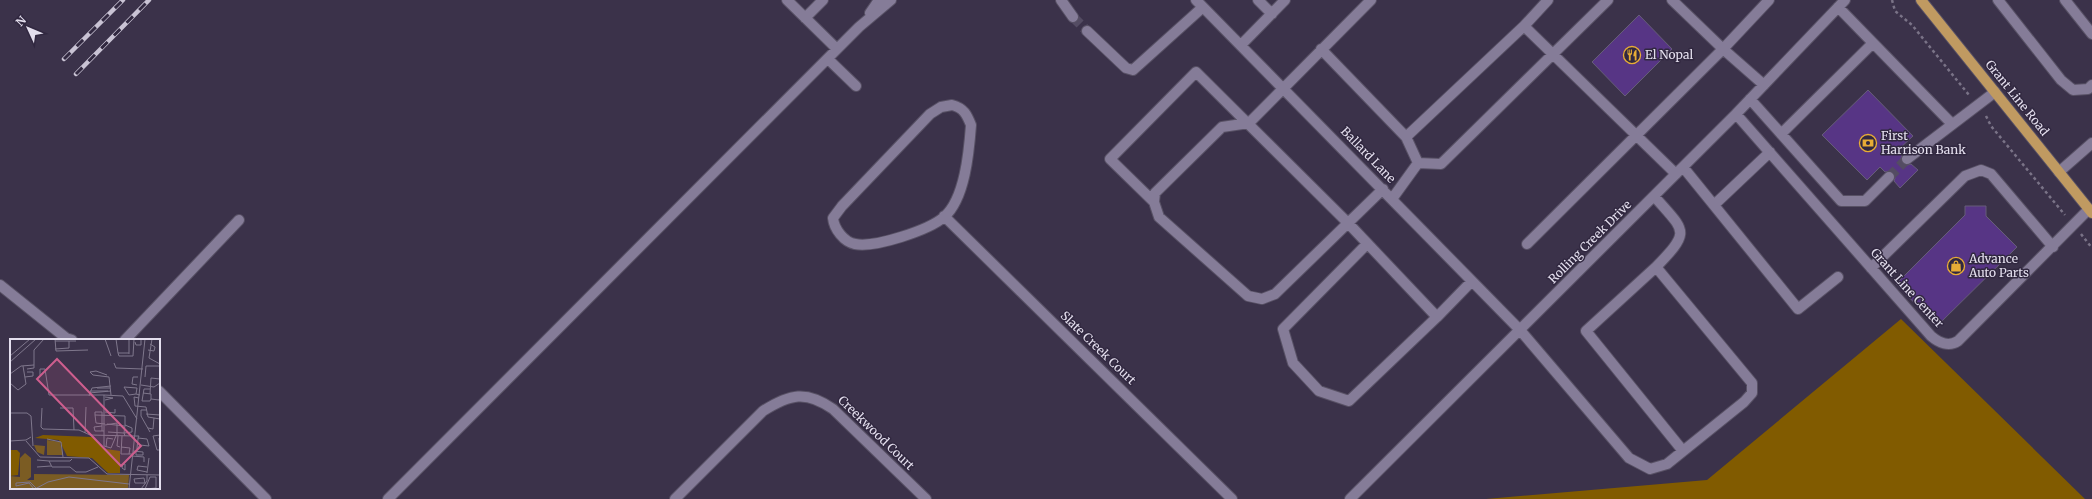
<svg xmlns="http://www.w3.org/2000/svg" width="2092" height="499" font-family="Merriweather,serif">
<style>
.forest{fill:#815b00}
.building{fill:#573585;stroke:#665d78}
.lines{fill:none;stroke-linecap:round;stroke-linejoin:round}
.minor-tunnel{stroke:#544c63;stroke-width:10;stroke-dasharray:10 5;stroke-linecap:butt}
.minor-casing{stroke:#585165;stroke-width:12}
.major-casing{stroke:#585165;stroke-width:12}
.path{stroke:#7a7387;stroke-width:2.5;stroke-dasharray:3 3;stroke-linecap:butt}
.minor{stroke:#857c98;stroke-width:10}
.major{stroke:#c09a61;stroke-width:10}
.rail-casing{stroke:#c9c3d4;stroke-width:4.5}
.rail{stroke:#312840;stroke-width:3;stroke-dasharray:9;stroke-linecap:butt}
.labels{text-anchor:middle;stroke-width:3;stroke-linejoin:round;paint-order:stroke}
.poi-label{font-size:12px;fill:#e4dfee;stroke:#312840;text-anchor:start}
.street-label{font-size:12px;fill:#e4dfee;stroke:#312840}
.inset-road{fill:none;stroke:#7f778c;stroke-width:1}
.view{fill:#ce5e8e;fill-opacity:0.15;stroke:#ce5e8e;stroke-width:2}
.inset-edge{fill:none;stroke:#e4dfee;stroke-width:2}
</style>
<rect width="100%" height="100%" fill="#3b324a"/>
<path class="forest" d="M1901,319L2085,499H1486L1707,480Z"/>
<path class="building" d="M1639,15L1672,49L1625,96L1592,62Z
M1868,90L1913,136L1898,150L1902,155L1901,159L1902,163L1907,165L1911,164L1918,170L1900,188L1894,181L1895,178L1894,173L1890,171L1885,172L1880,167L1867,180L1822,135Z
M1965,206H1986V216L2017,247L1937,326L1896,284L1965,215Z"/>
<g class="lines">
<path class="minor-tunnel" d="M1073,17L1087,31
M1889,177L1907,159"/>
<g class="minor-casing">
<path id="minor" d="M787,0L837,49
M1061,0L1073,17
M1196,0L1520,330L1629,458L1650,469L1667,464L1744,402L1752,393V383L1656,267C1692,230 1685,232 1654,196
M1258,0L1272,14
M1371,0L1249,123L1222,127L1155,193L1154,202L1159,217L1248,296L1262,299L1275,294L1383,189
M1998,0L2061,80L2073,90L2088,89L2092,85
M2065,0L2092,34
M1838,7L1952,124
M870,13L879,0
M805,18L823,0
M1524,26L1548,0
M1087,31L1126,68L1133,70L1203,7
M1241,45L1285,0
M1321,49L1406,137
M828,59L856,86
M1764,85L1723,49L1769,0
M1750,99L1841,201H1865L1889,177
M952,105C964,108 967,115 971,125C969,152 965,199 944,217C929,230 875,248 855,244C844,242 834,229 833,218L842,206L930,114L941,107Z
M1736,114L1931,336C1939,343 1949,347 1958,341L2089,209
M1781,134L1873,43
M1907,159L1995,92
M1418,163L1441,164L1608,0
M1683,167L1798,309L1838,277
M2059,172L2092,143
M1392,199L1418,163L1406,137L1524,26L1676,174
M1154,202L1110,159L1196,72L1348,223L1437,317L1472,281
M1714,205L1770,152
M944,216L1232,499
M1367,244L1283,329L1293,363L1319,391L1349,401L1437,317
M1527,244L1723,49L1672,0
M1656,267L1586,331L1683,451
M1871,268L1965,176L1981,170L1991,174L2053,247
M0,285L66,338L72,340
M125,340L239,220
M159,391L266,499
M388,499L859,27L891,0
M675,499L763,411C790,394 806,390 833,409L926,499
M1350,499L1736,114L1845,0"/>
</g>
<g class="major-casing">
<path id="major" d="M1921,0L2092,213"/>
</g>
<path class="path" d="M1892,0L1895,11L1912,25L1969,95
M1986,116L1991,126L2065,215
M2081,234L2092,248"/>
<use href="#minor" class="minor"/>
<use href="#major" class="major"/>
<g class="rail-casing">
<path id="rail" d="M64,59L123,0
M76,74L149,0"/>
</g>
<use href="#rail" class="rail"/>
</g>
<defs>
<g id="restaurant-ring" transform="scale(0.9)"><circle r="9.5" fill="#312840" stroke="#e7ac36" stroke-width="1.5"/><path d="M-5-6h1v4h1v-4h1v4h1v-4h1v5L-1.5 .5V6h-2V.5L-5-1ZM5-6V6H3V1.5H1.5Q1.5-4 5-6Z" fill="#e7ac36"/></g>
<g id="bank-ring" transform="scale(0.9)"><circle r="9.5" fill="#312840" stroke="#e7ac36" stroke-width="1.5"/><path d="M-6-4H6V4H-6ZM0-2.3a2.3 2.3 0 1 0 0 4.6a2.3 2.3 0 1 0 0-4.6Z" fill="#e7ac36"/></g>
<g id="shop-ring" transform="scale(0.9)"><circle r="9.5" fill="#312840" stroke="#e7ac36" stroke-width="1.5"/><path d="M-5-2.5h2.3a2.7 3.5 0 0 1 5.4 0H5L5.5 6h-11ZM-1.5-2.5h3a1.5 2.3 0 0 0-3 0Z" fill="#e7ac36"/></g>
</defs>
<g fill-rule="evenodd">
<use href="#restaurant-ring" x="1632" y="55"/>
<use href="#bank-ring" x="1868" y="143"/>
<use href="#shop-ring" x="1956" y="266"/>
</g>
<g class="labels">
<g class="poi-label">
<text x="1645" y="59">El Nopal</text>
<text x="1881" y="140">First<tspan x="1881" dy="14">Harrison Bank</tspan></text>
<text x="1969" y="263">Advance<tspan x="1969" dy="14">Auto Parts</tspan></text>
</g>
<g class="street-label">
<text transform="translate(2017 98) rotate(51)" y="4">Grant Line Road</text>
<text transform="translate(1368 155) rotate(46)" y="4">Ballard Lane</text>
<text transform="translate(1590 242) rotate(-45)" y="4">Rolling Creek Drive</text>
<text transform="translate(1907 288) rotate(48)" y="4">Grant Line Center</text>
<text transform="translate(1098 348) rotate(44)" y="4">Slate Creek Court</text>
<text transform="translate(876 433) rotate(44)" y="4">Creekwood Court</text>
</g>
</g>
<g transform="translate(10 339)">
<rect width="150" height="150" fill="#3b324a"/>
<path d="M37,101L50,103L53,116H37ZM24,106L35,107L34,116L27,113ZM15,114L21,119V138L17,141H24V135L119,136L118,150H0V137L10,138V119Z" fill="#7b5c23"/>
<path d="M33,96L82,98L96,110L110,112V134H98L82,119L57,117L49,101L25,99ZM0,111H7L10,114L8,136L0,137Z" fill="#815b00"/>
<path class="inset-road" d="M45,0L46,12L78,11M95,0L101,17M106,0L108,14H119M142,0L139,19L150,25M45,2H66M125,3L126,6H131V0M45,10L59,9V2M138,11L144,12L145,8L140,5M108,14L109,17H123L124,0M119,15V0M0,17L20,0M0,23L26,0M104,24L106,29L133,30M17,30L24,29V11L34,0M0,35L11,27L24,26M30,36V30H35L39,56H94M83,36L99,38L101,56M83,36L80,33L86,32L97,36M15,38L23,37V33H17M135,38L136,27H150M0,44L8,51L16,45L13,27M127,46L122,45L123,38H128M131,46L144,48L150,44M87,49H100M140,50H134L132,62H140L141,60M80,52H98M79,54L101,52M133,54L141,55V60L149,61L150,58M126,55L119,56L114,48L127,49L126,55L130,56M140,55L141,39L150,40M94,56V107L101,109L106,97M94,56L113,57L127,80M79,57L82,49L101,47M95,58L103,59L95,61M129,59L124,58L125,67L136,68L138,78L150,80M32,69L31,88L33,90L69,91L80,96L125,97M50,69H63L64,91M137,71H131V77L140,93M95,73L105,74V70M0,74H17L21,77L23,107M136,75L150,76M85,76V73H92V92H94M95,85L86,84L85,76L115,77V86L122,89V93L114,94L115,97M97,85L114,87M95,86L107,84V97M138,89L143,90L144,79M92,92H85L84,88L92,87M98,93L114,94L115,86M75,94L76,68M150,96L143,97L147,111H150M108,97L107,107L110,108M112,97L111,115H122M125,97H129L128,99V100L127,109V110L130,106L139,107L137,100L128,99M149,99L150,111M37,100L51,103L53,118M0,102L16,101L21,98M16,102L30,118L79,119L97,135L150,136M96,108L97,99L103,100M111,108L120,109L119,115M123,112L133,113V116H126V113M122,117L134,118V123M62,120L60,122H39L42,128H60L66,133H76L88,128M27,121L39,122M113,125H115V131L112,129ZM27,128L41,127M137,133L127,131L128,127L137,128M137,134L139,119M135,144L134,139L124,140L125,144H136M24,150L19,144L6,147V144L20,143L26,149M25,150L38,143L59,138L119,145M119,150L135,0M131,150H135L146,149V138H140L135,150M131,150L137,142V136"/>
<path class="view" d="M47,20L131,107L111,127L27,40Z"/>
<rect width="150" height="150" class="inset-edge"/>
</g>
<g transform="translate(28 28) rotate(314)" stroke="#312840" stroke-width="3" paint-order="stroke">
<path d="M0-3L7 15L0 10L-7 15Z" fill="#e4dfee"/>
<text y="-6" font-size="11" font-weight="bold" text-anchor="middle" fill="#e4dfee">N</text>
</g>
</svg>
